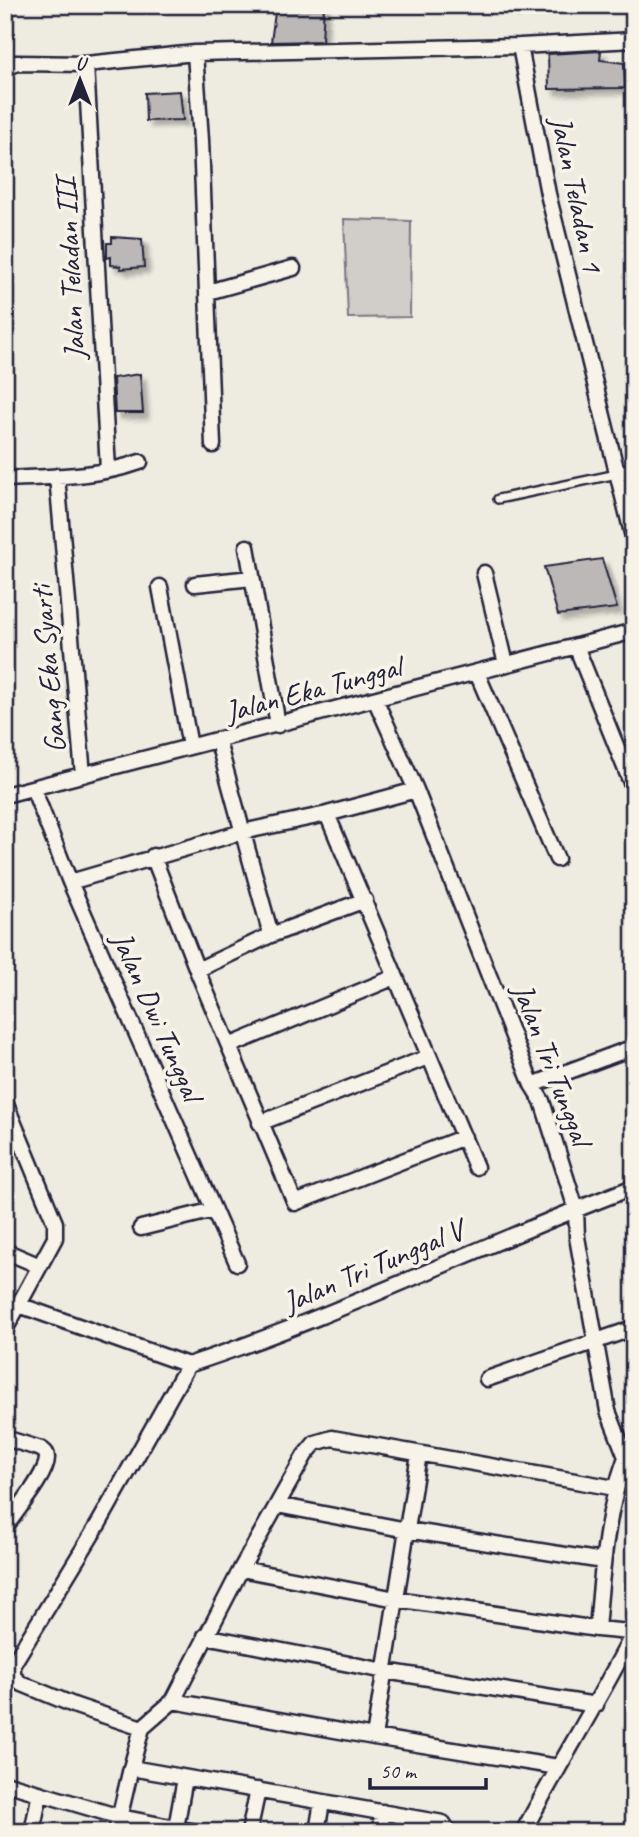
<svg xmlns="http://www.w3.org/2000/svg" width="639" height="1837" font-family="Caveat,sans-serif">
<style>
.green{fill:#d1cdc9;stroke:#7a7882;stroke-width:2}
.building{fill:#bbb8b7;stroke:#22223b;stroke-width:2;filter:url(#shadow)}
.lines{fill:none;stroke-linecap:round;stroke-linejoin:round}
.service-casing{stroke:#22223b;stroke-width:12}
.minor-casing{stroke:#22223b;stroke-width:19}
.service{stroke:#f7f3e8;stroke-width:7}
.minor{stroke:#f7f3e8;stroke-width:14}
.labels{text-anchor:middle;stroke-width:7;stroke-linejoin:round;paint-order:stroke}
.street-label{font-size:30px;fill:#22223b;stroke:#f7f3e8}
</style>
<defs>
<filter id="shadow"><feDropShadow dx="5.5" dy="5.5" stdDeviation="2" flood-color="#0004"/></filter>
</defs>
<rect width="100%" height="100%" fill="#eeebe1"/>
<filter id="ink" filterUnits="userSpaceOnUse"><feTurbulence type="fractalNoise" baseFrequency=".0143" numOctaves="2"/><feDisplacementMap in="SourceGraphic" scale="14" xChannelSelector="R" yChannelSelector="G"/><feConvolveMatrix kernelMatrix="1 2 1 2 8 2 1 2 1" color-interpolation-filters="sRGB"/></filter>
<g filter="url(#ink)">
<path class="green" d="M344,219L411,221L410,317L348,318Z"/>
<path class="building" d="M276,5H324L322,41L271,42Z
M601,51L600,60L624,63L625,88L549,89L548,54Z
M180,91L183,120L146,121L145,93Z
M112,237L142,239L144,267L121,269L120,266L111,265V257L107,258V243H112Z
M140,374L143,413H115L113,378Z
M602,559L617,608L558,615L544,567Z"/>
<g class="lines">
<g class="service-casing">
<path id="service" d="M498,499L617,474"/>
</g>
<g class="minor-casing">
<path id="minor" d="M518,5V8
M520,46L548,194L634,541
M195,53L201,140L213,445
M86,64L108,470
M5,70L16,63L86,64L195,53L520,46L634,40
M208,292L293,268
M618,474L634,470
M5,476V479C49,477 98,477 140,462
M57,476L83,775
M247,547L278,725
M484,573L506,664
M195,584L252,578
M160,587L190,746
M576,646L634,790
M477,673L557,859
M375,699L416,790L532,1085L542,1101L576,1209L577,1237L608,1411L626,1457
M218,742L271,935
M33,788L70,882L237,1263
M5,795L634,631
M327,814L476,1167
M153,856L197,970L295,1203L464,1137
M70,882L242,832L327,814L416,790
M197,970L271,935L365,900
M229,1046L395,977
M532,1085L634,1047
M5,1102L55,1223V1238L5,1330
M260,1123L428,1057
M141,1228L214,1210
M5,1251L40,1266
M19,1305L188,1365L99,1523L13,1664V1676L20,1683L76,1706L142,1728L173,1701L241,1569L305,1455L315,1443L332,1438L615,1488
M188,1365C341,1315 484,1243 634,1187
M487,1379L634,1328
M5,1438L41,1449C45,1452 47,1453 47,1458C47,1475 15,1512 5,1528
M277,1505L407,1530L603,1561
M241,1569L396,1599L597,1629
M205,1636L385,1671L596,1705
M173,1701L374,1737L558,1767
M374,1737L419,1454
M131,1768L142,1728
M5,1783L120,1817L196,1832
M176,1828L185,1778
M32,1832L40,1793
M116,1832L131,1768L443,1823L449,1832
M249,1832L258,1790
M317,1832L322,1802
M379,1832L383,1812
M523,1832C558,1766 597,1704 631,1638L630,1632L597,1629C602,1571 606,1512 626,1457"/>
</g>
<use href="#service" class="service"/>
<use href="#minor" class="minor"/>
</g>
</g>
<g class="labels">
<g class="street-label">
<text transform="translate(577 194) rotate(78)" y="10">Jalan Teladan 1</text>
<text transform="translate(70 269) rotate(-93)" y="10">Jalan Teladan III</text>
<text transform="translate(48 669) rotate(-95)" y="10">Gang Eka Syarti</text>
<text transform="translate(313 689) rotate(-15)" y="10">Jalan Eka Tunggal</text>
<text transform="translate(157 1016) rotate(66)" y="10">Jalan Dwi Tunggal</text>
<text transform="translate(552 1064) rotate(69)" y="10">Jalan Tri Tunggal</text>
<text transform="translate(373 1266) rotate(-23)" y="10">Jalan Tri Tunggal V</text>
</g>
</g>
<rect width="639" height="1837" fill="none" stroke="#f7f3e8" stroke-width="28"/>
<rect x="14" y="14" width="611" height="1809" fill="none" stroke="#22223b" stroke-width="2.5" filter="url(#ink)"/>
<g transform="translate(80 80)" stroke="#f7f3e8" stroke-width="5" paint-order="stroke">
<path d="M0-5L12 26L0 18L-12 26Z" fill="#22223b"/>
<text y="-10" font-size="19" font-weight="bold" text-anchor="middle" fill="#22223b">U</text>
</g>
<path d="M370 1778v10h116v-10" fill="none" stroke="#22223b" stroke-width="3.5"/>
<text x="380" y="1778" font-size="21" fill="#22223b" stroke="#f7f3e8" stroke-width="5" paint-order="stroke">50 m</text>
</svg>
